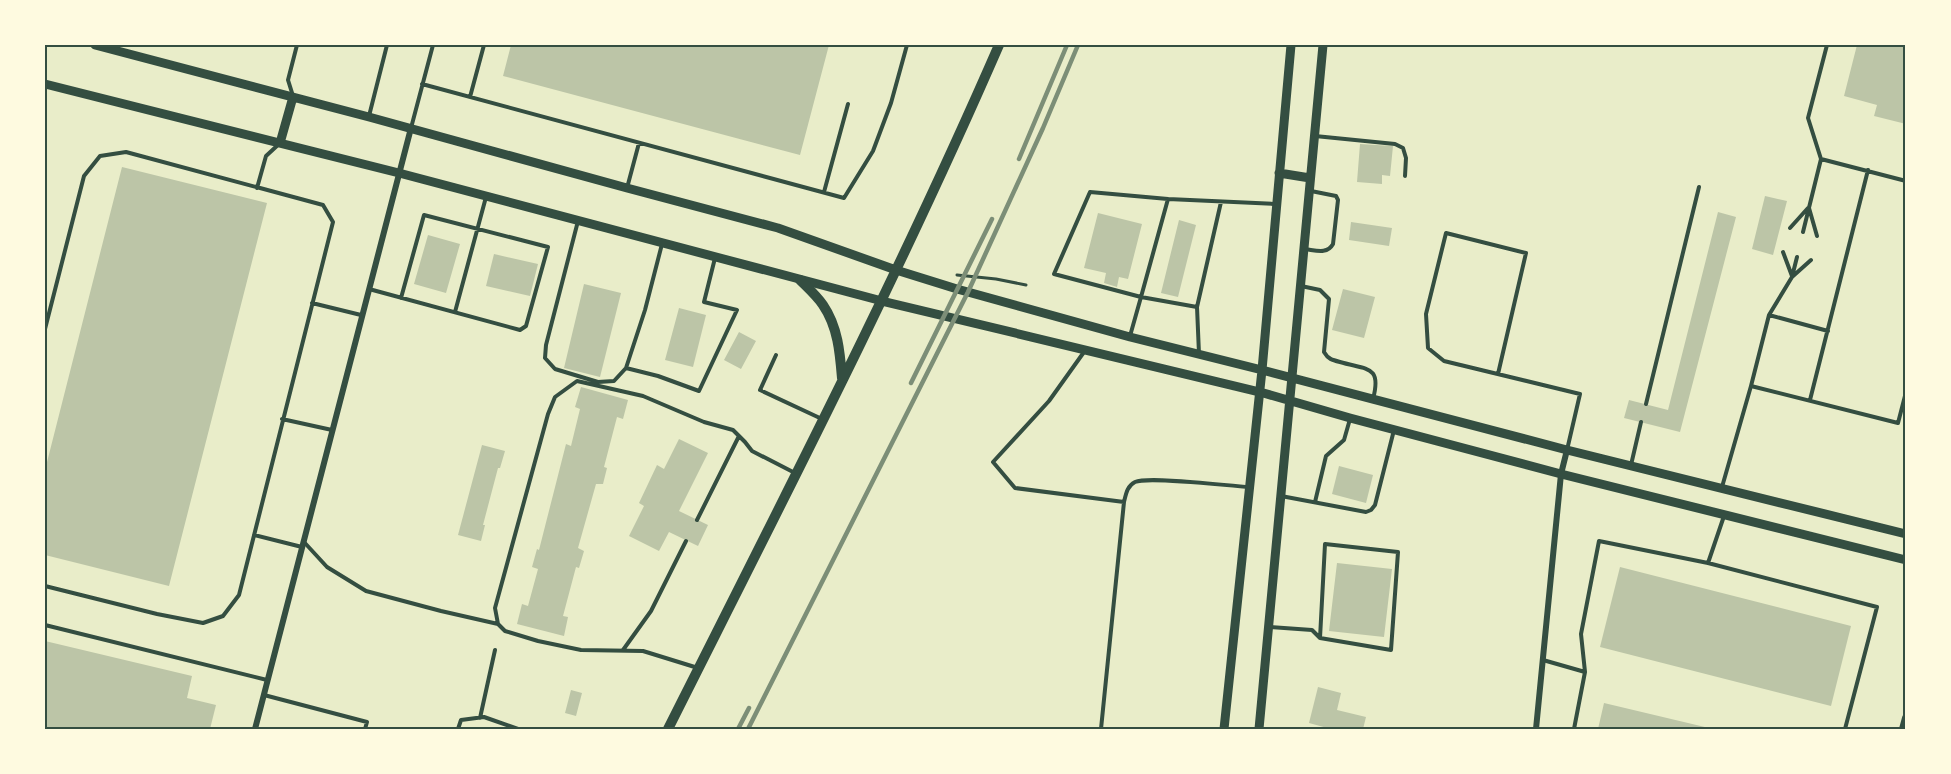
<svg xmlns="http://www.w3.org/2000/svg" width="1951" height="774" font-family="'Roboto Condensed',sans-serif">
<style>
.building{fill:#bcc5a7}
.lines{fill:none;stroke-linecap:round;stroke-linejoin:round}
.path{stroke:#344e41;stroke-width:3}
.service{stroke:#344e41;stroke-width:4}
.minor{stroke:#344e41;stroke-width:6}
.tertiary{stroke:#344e41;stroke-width:8}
.secondary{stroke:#344e41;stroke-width:9}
.primary{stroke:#344e41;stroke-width:10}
.rail{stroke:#7c8e77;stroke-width:4.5}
.neatline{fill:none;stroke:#344e41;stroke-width:2}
</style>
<rect width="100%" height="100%" fill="#e9edc9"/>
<path class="building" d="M511,45H829L800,155L503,76Z
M1857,45H1906V124L1874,116L1877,105L1844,96Z
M1360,144L1393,146L1390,176L1382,175V184L1357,182Z
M122,167L267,203L169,586L45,555V470Z
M1765,196L1787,201L1773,255L1752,249Z
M1718,212L1736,217L1680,432L1624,418L1629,400L1668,410Z
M1098,213L1142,224L1128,279L1119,277L1117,287L1104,283L1106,273L1084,268Z
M1179,220L1196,225L1178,297L1161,293Z
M1351,222L1392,228L1389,246L1349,240Z
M428,235L460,244L446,293L414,284Z
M494,254L538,264L530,296L486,286Z
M584,284L621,293L600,377L564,368Z
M1343,289L1375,297L1364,338L1332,330Z
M679,308L706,315L693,367L665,360Z
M739,332L756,341L741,369L724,360Z
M581,387L628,400L623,419L617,417L604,467L607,468L603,484H596L578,548L584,551L579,568L576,567L563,616L568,617L564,636L517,624L522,604L528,606L538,569L532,567L537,549L539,550L566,444L571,446L580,409L575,407Z
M679,439L708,453L679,511L708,525L698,546L669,532L659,551L629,536L644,506L639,503L657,465L664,469Z
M482,445L505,451L500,468H498L483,525H485L481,541L458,535Z
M1339,466L1373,475L1366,503L1332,494Z
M1337,563L1392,569L1384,637L1329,631Z
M1620,567L1851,626L1831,706L1600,647Z
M45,641L192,676L187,698L216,705L210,729H45Z
M1318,687L1341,693L1337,710L1366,717L1363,729H1331L1309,723Z
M571,690L582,693L576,716L565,713Z
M1604,703L1709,728L1708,729H1598Z"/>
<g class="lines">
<path class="path" d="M957,275L996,279L1026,285"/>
<path class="service" d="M422,84L844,198L873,151L891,103L907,45
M293,96L288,80L297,45
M470,97L484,45
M369,116L387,45
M411,128L433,45
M1315,136L1395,144L1403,148L1406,158L1405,176
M1821,159L1906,181
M257,188L266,156L279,144
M627,188L639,143
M824,192L848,104
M1809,208L1817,236
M578,221L546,345L545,358L555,369L598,382L614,381L626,368L645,310L662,244
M1790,228L1808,208
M1803,232L1821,159L1808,118L1827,45
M1304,249C1315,250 1327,255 1333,244L1338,200L1336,196L1311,191
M1783,252L1792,276
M1792,277L1811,260
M1301,286L1320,290L1329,299L1324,352C1328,359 1332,360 1340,362C1367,370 1382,365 1373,399
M369,289L520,330L526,326L548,247L424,215L401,298
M312,303L361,315
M1197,307L1221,202
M455,312L486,197
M1769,315L1828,331
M45,329L84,176L100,156L126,152L323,205L333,222L239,595L223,616L203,623L157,614L45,586
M1130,336L1141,297L1054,274L1090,192L1168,199
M1084,352L1049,401L993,462L1015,488L1124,502L1101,729
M1199,354L1197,307L1141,297L1168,199L1276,204
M776,355L760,390L822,419
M626,368L658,376L699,391L737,310L704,302L715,258
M1498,374L1526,253L1446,233L1426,314L1428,348L1444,361L1580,394L1567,450
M1751,386L1769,315L1792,277L1797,257
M1810,400L1868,170
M1646,404L1699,187
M282,419L332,430
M1631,465L1641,422
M1722,487L1751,386L1898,423L1906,392
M1281,496L1366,512L1371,510L1375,505L1394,430
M1124,502C1126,494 1127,486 1135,482C1149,476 1229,486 1249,487
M1315,502L1326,456L1344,440L1350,419
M1724,516L1708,563L1877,607L1845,729
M697,520L739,436
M254,535L302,547
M304,542L327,567L366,591L441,611L498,624
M45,625L267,680
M1269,627L1312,630L1320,638L1391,650L1398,552L1325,544L1320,638
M623,650L651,611L686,541
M1543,660L1585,672
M698,668L643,651L581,650L538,641L505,631L498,624L495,608L548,414L555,397L577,381L643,396L704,422L733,430L745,442L752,451L795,473
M264,695L367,722L365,729
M480,718L495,650
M458,729L461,720L484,717L518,729
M1574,729L1585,672L1581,634L1599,541L1708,563"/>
<path class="minor" d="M255,729L411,128
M1536,729L1561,474L1567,450"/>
<path class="tertiary" d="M1903,729L1906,718"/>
<path class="secondary" d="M95,45L369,117L627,188L778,228L896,270L957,289L1130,337L1262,370L1567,450L1906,534
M45,84L399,173L882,301L1260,392L1350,418L1561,474L1906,560
M280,143L293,97
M1279,173L1310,178
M1224,729L1262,370L1291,45
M1259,729L1323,45"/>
<path class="primary" d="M800,280C808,288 817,296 823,305C838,327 840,353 842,378
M668,729C782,502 898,277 999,45"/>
<path class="rail" d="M1019,159L1067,45
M911,383L992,219
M738,729L749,708
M748,729L968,292L1043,128L1078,45"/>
</g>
<rect width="1951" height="774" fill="none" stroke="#fefae0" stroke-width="93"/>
<rect x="46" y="46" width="1858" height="682" class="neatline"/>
</svg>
